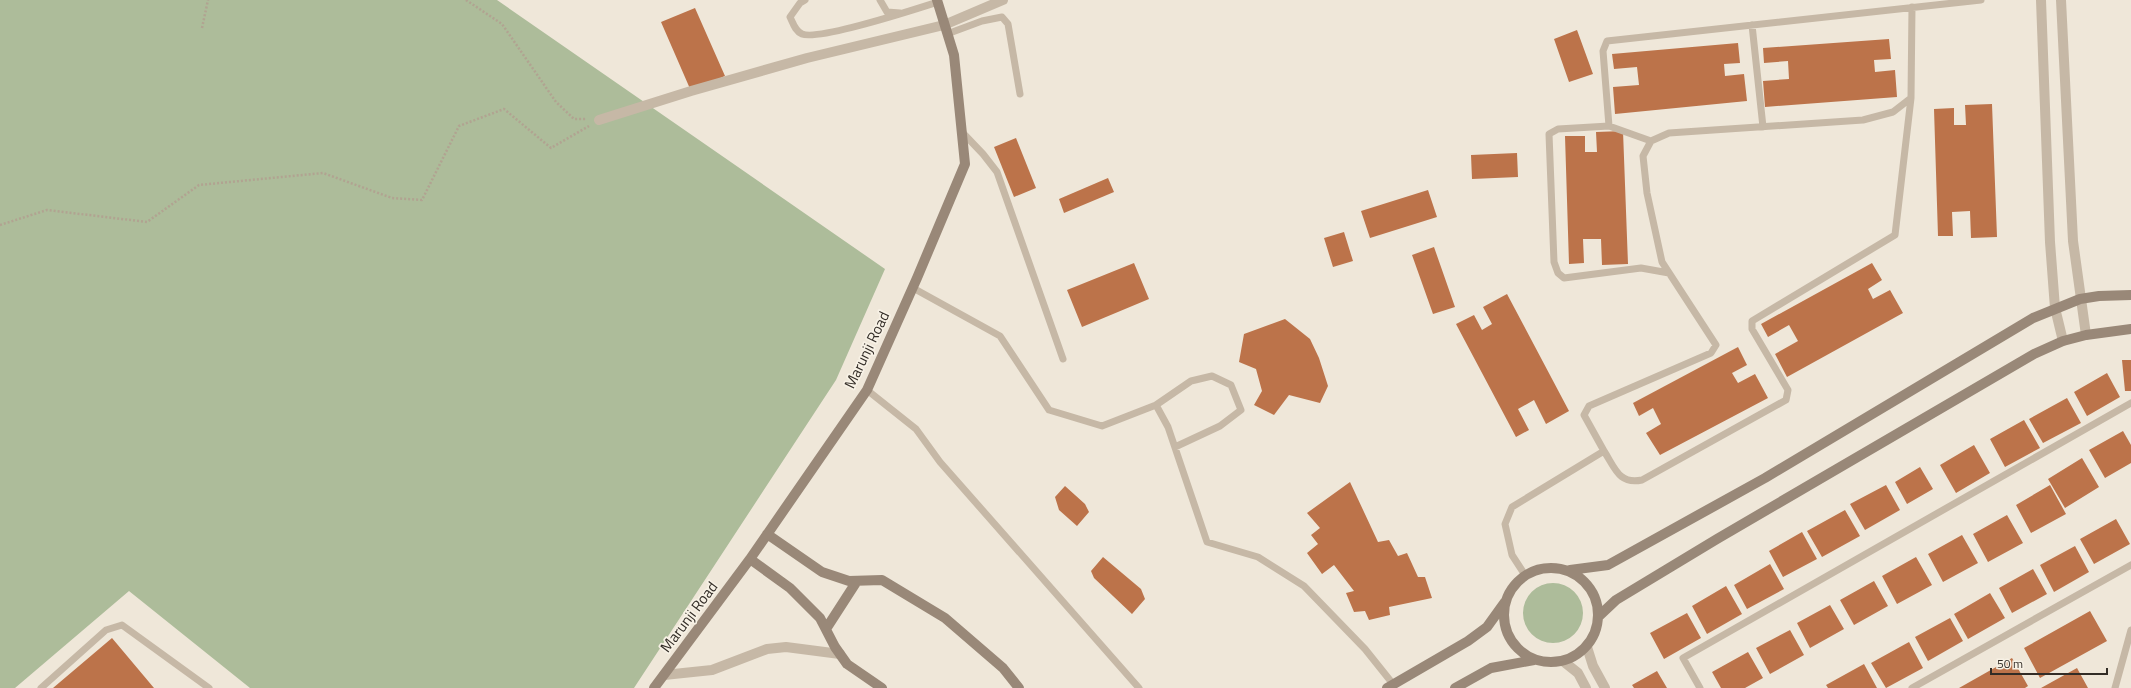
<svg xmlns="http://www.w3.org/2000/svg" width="2131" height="688" font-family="'Titillium Web',sans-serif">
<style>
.green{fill:#adbc9a}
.building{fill:#bc734a}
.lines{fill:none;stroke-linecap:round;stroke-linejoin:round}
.path{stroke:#b1a391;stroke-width:2.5;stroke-dasharray:2 2;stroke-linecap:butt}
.lane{stroke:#c6b8a6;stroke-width:7}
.street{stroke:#c6b8a6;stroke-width:10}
.secondary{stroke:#998878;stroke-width:10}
.labels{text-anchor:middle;stroke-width:3.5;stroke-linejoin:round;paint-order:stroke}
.street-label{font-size:15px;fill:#322c26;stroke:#f7f1e5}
</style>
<rect width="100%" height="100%" fill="#efe7d9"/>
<path class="green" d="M0,0H497L885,269L836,380L634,688H250L129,591L15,688H0Z
M1523 613a30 30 0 1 1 60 0a30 30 0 1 1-60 0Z"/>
<path class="building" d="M695,8L725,76L691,91L661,22Z
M1577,30L1593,74L1569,82L1554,39Z
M1889,39L1891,59L1874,60L1875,72L1895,70L1897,97L1765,107L1763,81L1789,79L1788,61L1764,63L1763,48Z
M1738,43L1740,63L1724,64L1725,76L1744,74L1747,101L1615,114L1613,87L1639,85L1637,67L1614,69L1612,54Z
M1992,104L1997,237L1971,238L1970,211L1952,212L1953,236H1938L1934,109L1954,108V125H1966L1965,105Z
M1623,131L1628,264L1602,265L1601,239H1583L1584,263L1569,264L1565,136H1585V152H1597L1596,132Z
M1016,138L1036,188L1014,197L994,147Z
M1517,153L1518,177L1472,179L1471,155Z
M1108,178L1114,192L1064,213L1059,199Z
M1428,190L1437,217L1370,238L1361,211Z
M1344,232L1353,261L1333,267L1324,238Z
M1434,247L1455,307L1433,314L1412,255Z
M1134,263L1149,299L1082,327L1067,290Z
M1872,263L1882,280L1868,289L1873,299L1890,290L1903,313L1787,377L1775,354L1798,341L1789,325L1768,337L1761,324Z
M1507,294L1569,411L1546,424L1534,400L1518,409L1529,430L1516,437L1456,324L1474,315L1482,330L1492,324L1483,307Z
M1285,319L1310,339L1319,358L1328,386L1320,403L1289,395L1274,415L1254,405L1262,391L1256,369L1239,362L1244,334Z
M1738,347L1747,365L1732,373L1738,383L1755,374L1768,398L1660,455L1646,433L1661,424L1653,408L1639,416L1633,403Z
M2122,360H2131V391H2125Z
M2107,373L2120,397L2087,416L2074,392Z
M2067,398L2081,423L2043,443L2029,419Z
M2024,420L2040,448L2005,467L1990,439Z
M2123,431L2131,445V463L2105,478L2089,450Z
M1974,445L1990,473L1956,493L1940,465Z
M2082,458L2099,487L2065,508L2048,479Z
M1920,467L1933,489L1907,504L1895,482Z
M1350,482L1378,542L1389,540L1398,556L1407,553L1418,577H1425L1432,598L1389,607L1390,615L1369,620L1365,611L1354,612L1346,593L1354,591L1334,565L1322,574L1307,553L1318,544L1311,535L1320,528L1307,513Z
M1886,485L1900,510L1865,530L1850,504Z
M2050,485L2066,514L2031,533L2016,505Z
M1065,486L1085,504L1089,512L1077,526L1059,510L1055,497Z
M1845,510L1860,536L1822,557L1807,531Z
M2007,515L2023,543L1988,562L1973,534Z
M2116,519L2130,544L2094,564L2080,539Z
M1802,532L1817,559L1783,577L1769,551Z
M1962,535L1978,563L1943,582L1928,554Z
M2075,546L2089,572L2054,592L2040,565Z
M1103,557L1141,589L1145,599L1132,614L1094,578L1091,571Z
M1916,557L1932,585L1897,604L1882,576Z
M1770,564L1784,589L1747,609L1734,585Z
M2033,569L2047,594L2012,613L1999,588Z
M1874,581L1888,606L1854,625L1840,600Z
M1726,586L1742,614L1707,634L1692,606Z
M1990,593L2005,618L1968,639L1954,614Z
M1830,605L1844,629L1810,648L1797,623Z
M2090,611L2107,641L2040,678L2024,648Z
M1687,613L1701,638L1664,659L1650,633Z
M1950,618L1963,641L1928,661L1915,637Z
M1790,630L1804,655L1770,674L1756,648Z
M112,638L154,688H53Z
M1909,642L1923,668L1886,688L1871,663Z
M1748,652L1763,678L1745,688H1721L1712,672Z
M2012,658L2028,686L2025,688H1959Z
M1864,664L1877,688H1828L1826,685Z
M2077,668L2088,688H2041Z
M1657,671L1667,688H1634L1632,685Z"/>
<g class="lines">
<path class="path" d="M466,0L502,24L556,102L574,119H587
M202,28L208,0
M0,225L47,210L147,222L199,185L323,173L392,198L422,200L459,126L504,109L551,148L589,126"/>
<path class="lane" d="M805,0L800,3L790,17C793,23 795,31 802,34C819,41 916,9 938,2
M880,0L887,12L900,13
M1752,25L1763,127
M947,34L982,21L1002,17L1008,24L1020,94
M1609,126L1603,51L1607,41L1981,0
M962,132L983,154L997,172L1063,359
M1651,141L1609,126L1558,129L1549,134L1554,262L1558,273L1564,278L1641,268L1669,273
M913,288L1000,336L1049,410L1102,426L1156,405L1168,427L1207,542L1258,557L1304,586L1365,649L1393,684
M867,390L916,429L940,462L1139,688
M1156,405L1191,381L1212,376L1231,385L1241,410L1220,426L1175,447
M1604,451C1615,468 1619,485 1642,480L1786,400L1788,390L1752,329V321L1895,235L1911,98
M1525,575L1512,555L1505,524L1512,507L1604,451L1584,415L1589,406L1711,353L1716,345L1662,262L1647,193L1643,156L1651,141L1669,133L1863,120L1893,112L1911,98L1912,7
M41,688L106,630L122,625L209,688
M1700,688L1683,658L2131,403
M1912,688L2131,565
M2115,688L2131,630"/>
<path class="street" d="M2041,0L2050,242L2055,308L2063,341
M2061,0L2073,241L2086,335
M599,120L691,91L807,58L944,25L1003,0
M1587,647L1593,666L1605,688
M1563,661L1578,673L1586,688
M664,675L712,670L767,649L786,647L840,654"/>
<path class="secondary" d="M767,534L822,572L849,581L882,580L945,618L1003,668L1019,688
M750,559L790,588L820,618L835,647L847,664L882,688
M1504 615a47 47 0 1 1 94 0a47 47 0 1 1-94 0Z
M1570,570L1608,565L1765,478L2033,318L2080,299L2099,296L2131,295
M1599,616L1616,600L1717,539L2034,354L2063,341L2086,335L2131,329
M826,629L857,581
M654,688L750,559L867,390L917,278L965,164L954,55L937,0
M1387,688L1468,641L1487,627L1505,602
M1455,688L1491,668L1534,660"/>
</g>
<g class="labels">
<g class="street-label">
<text transform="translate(867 350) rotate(-64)" y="5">Marunji Road</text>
<text transform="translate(689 617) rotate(-53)" y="5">Marunji Road</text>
</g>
</g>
<path d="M1991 668v6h116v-6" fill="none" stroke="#322c26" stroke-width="2"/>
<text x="1997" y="668" font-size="12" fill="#322c26" stroke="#f7f1e5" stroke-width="3" paint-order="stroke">50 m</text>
</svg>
